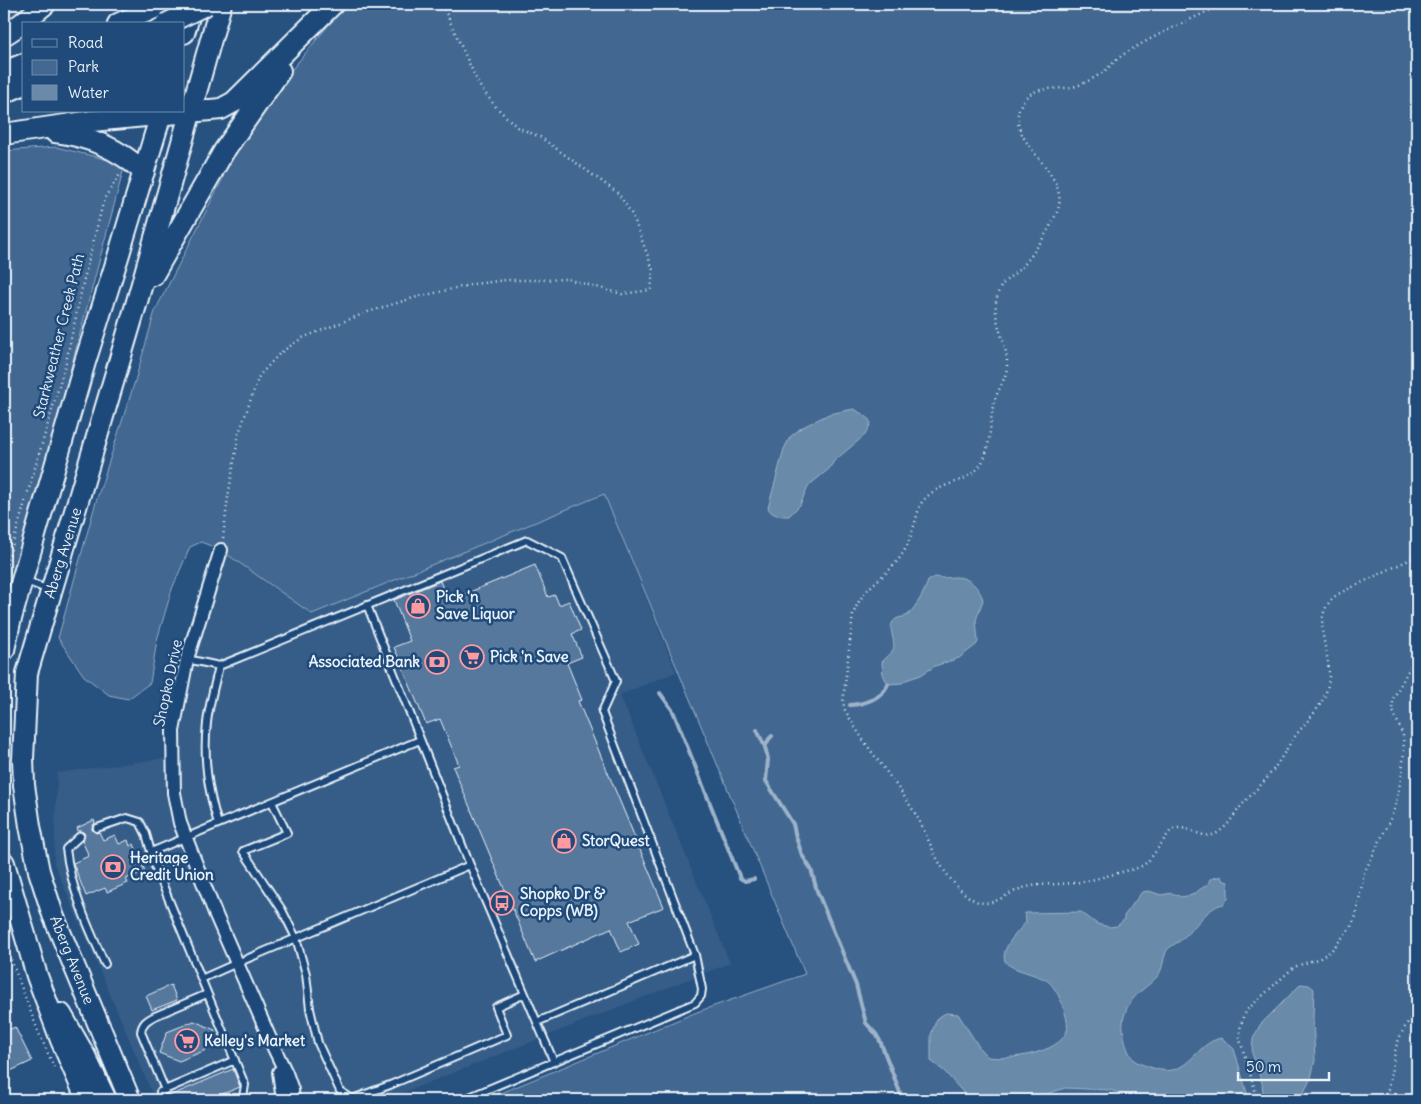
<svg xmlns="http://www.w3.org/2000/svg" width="1421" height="1104" font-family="Delius,sans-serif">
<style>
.built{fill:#355d88}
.green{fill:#436891;stroke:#96acc4}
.water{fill:#6b8aaa;stroke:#9db3c9}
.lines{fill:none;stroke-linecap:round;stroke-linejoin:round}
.stream{stroke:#9db3c9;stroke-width:4}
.building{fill:#57789d;stroke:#e8f1f8}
.lane-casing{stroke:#e8f1f8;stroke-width:10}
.street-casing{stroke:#e8f1f8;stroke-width:16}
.primary-casing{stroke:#e8f1f8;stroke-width:24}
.path{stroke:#e8f1f8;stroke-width:2.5;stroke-dasharray:1 4;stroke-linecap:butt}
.lane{stroke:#1f4a7a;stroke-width:6}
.street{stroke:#1f4a7a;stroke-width:12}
.primary{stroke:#1f4a7a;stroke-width:20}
.primary-bridge-casing{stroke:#e8f1f8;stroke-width:24;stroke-linecap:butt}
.primary-bridge{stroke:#1f4a7a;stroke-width:20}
.labels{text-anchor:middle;stroke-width:5;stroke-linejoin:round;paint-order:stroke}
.street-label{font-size:15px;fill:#e8f1f8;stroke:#1f4a7a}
.poi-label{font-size:15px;font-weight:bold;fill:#e8f1f8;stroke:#1f4a7a;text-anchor:start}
</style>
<rect width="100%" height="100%" fill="#27517f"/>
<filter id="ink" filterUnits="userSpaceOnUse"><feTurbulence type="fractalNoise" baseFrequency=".02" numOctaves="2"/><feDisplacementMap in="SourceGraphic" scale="10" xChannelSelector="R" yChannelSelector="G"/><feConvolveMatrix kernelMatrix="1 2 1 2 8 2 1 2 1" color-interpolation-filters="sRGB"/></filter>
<g filter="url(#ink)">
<path class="built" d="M4,4H45L4,35Z
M604,494L676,672L620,695L730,963L385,1100H155L54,863L57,773L173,757V731L221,550L312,614Z"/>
<path class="green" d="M346,4H1417V1100H484L697,1012L805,974L604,494L312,614L221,550L201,542L190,547L172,589L157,640L150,683L128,699L109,695L84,676L58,638L95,505L135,381L155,311L223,178L224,171L265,102Z
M56,147L125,164L4,620V151Z"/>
<path class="water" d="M854,409L867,417L871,423L865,435L834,461L829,469L808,486L800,505L789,516C781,516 772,516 768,508L784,449L790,437L801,428L829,414Z
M935,577C943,579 949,577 956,577C969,577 980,588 983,600L976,620L978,642L976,645L959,658L935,666L921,675L906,680L902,683L888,684L883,675L882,662C885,658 891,655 893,650C897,641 885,626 896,619C899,617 905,617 908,615C917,605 924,593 928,581Z
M1221,876L1222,880L1228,882V898L1224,904C1217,905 1212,909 1207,913C1198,922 1190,932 1181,940C1176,944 1168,947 1166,952C1163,959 1163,968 1159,974C1155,980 1148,985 1142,990C1126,1003 1119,1020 1125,1040C1126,1047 1130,1056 1135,1061C1140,1064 1147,1066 1153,1068C1189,1081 1194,1042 1222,1038L1234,1049L1249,1100H1133L1124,1094L1109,1090L1065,1088L1028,1100H974L969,1099L944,1071L931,1061V1035L937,1018L946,1013L958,1014L981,1050L988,1057C1008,1060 1059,1054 1067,1031C1070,1023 1061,999 1056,991C1054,988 1052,985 1049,982C1039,974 1009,970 1005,961C1000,948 1019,931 1026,922L1025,913L1081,912L1097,924L1109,927L1117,926L1124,920V916L1142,892L1149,891L1161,895L1172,893L1181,897L1192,895L1208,884L1210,879Z
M1301,984L1309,985L1314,989L1313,1018L1315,1060L1311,1078L1300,1100H1264L1262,1083L1252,1053L1253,1039L1260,1025Z"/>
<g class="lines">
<path class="stream" d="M660,693L673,711L740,878L745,881L754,879
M850,705C865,704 882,698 888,684
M757,730L765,747L768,759L766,781L793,824L796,837L802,855L811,869L817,891L856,985L866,1023L876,1034L880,1041L903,1100
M765,747L769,739L772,736"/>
</g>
<path class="building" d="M535,565L548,597L555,595L559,605L569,601L581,630L572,634L582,657L567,663L582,700L578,701L664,907L629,921L639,944L621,952L611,928L535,962L453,767L459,765L440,719L426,724L394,647L410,641L394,600L440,581L448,601Z
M94,820L95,823L92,827V830L96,833L99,832L103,840L115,835L119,844L128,840L130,846L134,844L145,871L126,879L128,883L107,892L105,888L86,896L73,863L89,856L82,841L85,834L82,831H78L77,828Z
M171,985L177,1000L152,1010L146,996Z
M194,1021L215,1030L206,1050L179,1061L159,1053L167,1032Z
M15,1027L32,1061L4,1074V1032Z
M233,1069L240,1087L208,1100H168L167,1097Z"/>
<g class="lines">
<g class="lane-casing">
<path id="lane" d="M26,581L49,590
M367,605L470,865L554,1062
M187,659L219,666L527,540L562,558L616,681L602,712L695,955L702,989L701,996L695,1003L462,1100
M272,802L287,833L243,851L282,910L296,938L306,974L310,1009L318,1043L340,1091L352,1099L390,1085L507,1035L496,1007L525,994
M218,824C208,790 203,759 207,723C209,704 215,684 219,666
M97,828L127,818L140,822L146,834L155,866L245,1085L243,1097L241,1100
M80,836L66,849C71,889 88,927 105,964
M151,852L420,740
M201,979L237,963L470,865
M537,1022L695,955
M165,1090L141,1032C142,1023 147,1020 155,1016L207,994
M163,1100L160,1092L235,1060"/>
</g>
<g class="street-casing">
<path id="street" d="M221,550L187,659L173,731L174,793L180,823L215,913L274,1048L286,1073L292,1090L293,1100
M279,1072L283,1100"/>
</g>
<g class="primary-casing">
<path id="primary" d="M118,24L163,4
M184,33L193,4
M4,35L21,24L45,4
M4,72L24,64
M4,93L24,84
M55,132C89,136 119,149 144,172
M4,134L92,121L221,109L234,102L333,4
M153,275L224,151L280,71
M4,650L10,622L85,362L118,257L162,111
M4,863L37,976L61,1040L87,1100
M61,1014L85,1056L106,1100
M130,1100L53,915L39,871L30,826L24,785L23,759L27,673L136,305L221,4"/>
</g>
<path class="path" d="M1223,4C1192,19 1159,33 1129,51C1120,56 1113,63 1106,70C1098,76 1089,81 1079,85C1062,92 1035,83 1023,101C999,139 1065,166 1059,205C1057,219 1033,255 1023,266C1013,276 1000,281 997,297C991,321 1007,340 1007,363C1008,376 998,389 994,402C989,422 992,446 981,464C967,487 937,479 920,505C915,521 911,542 901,556C885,580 863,584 853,615L844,693L843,702L845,710C864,746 892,776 913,810C927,832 933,857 949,877C957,887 971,903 985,903C998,903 1011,891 1023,888C1040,883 1056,885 1072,883C1094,881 1114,873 1135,869L1144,865L1151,858L1171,830C1188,821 1203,845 1220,831C1229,825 1235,813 1242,805C1251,794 1262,785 1270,774C1278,764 1284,753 1291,742C1302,725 1321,710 1327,689C1337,657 1304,618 1338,594L1417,556
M223,538L228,497L239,433L259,376L280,353L302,338L368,312L413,298L474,284L506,280H540L567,279L622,294L651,290L653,270L633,216L618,193L540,137L517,127L495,106L479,85L442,4
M4,574L66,362L83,283L104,199L119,176L122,173
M4,941L38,1031L54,1067
M1258,1100L1240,1040V1029L1243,1017L1248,1009L1294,967L1320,958L1331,951L1351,927L1356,916L1364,873L1389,822L1395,807L1402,774L1404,751L1403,735L1393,711V699L1417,654
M1386,1100L1396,1047L1401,1034L1417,1007"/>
<use href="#lane" class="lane"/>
<use href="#street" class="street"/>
<use href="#primary" class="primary"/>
<g class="primary-bridge-casing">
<path id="primary-bridge" d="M166,24L207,4"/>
</g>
<use href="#primary-bridge" class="primary-bridge"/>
</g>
</g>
<defs>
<g id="shop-ring" transform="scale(1.25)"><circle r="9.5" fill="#1f4a7a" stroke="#ff9aa2" stroke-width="1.5"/><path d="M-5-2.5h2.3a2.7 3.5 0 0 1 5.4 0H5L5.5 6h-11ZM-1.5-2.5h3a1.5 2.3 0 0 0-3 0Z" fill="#ff9aa2"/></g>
<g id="supermarket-ring" transform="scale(1.25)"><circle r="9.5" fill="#1f4a7a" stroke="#ff9aa2" stroke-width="1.5"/><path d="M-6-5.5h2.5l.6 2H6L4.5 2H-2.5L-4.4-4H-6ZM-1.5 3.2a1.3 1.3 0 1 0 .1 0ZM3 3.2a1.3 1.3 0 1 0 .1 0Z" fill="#ff9aa2"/></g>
<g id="bank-ring" transform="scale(1.25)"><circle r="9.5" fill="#1f4a7a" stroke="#ff9aa2" stroke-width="1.5"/><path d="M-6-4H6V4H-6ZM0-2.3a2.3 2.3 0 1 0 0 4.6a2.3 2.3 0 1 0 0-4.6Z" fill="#ff9aa2"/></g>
<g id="bus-ring" transform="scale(1.25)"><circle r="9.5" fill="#1f4a7a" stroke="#ff9aa2" stroke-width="1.5"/><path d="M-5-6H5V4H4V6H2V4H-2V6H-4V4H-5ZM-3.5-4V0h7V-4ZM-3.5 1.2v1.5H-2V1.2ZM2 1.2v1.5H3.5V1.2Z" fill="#ff9aa2"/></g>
</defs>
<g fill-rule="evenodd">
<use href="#shop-ring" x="418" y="606"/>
<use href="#supermarket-ring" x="472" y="657"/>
<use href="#bank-ring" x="437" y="662"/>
<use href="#shop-ring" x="564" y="841"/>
<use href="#bank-ring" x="113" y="867"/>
<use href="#bus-ring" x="502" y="903"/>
<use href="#supermarket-ring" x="187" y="1041"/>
</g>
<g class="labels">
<g class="street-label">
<text transform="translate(59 336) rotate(-76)" y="5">Starkweather Creek Path</text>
<text transform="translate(63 553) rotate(-73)" y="5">Aberg Avenue</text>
<text transform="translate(168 683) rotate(-78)" y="5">Shopko Drive</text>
<text transform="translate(72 960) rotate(68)" y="5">Aberg Avenue</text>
</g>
<g class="poi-label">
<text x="436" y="602">Pick 'n<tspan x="436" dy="17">Save Liquor</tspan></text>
<text x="490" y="662">Pick 'n Save</text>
<text x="420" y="667" text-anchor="end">Associated Bank</text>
<text x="582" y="846">StorQuest</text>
<text x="130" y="863">Heritage<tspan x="130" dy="17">Credit Union</tspan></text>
<text x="520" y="899">Shopko Dr &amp;<tspan x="520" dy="17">Copps (WB)</tspan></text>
<text x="204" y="1046">Kelley's Market</text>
</g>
</g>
<rect width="1421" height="1104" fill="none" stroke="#1f4a7a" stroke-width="20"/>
<rect x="10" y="10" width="1401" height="1084" fill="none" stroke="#e8f1f8" stroke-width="2" filter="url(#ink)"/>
<rect x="22" y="22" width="162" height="90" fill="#1f4a7a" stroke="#6f8dac"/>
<rect x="32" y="39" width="25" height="8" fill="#1f4a7a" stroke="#6f8dac"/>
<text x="68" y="48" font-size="15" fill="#e8f1f8">Road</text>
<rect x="32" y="60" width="25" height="15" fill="#436891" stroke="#6f8dac"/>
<text x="68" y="72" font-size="15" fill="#e8f1f8">Park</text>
<rect x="32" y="85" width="25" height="15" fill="#6b8aaa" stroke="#6f8dac"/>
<text x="68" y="98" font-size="15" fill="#e8f1f8">Water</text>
<path d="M1238 1072v8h91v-8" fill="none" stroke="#e8f1f8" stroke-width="2.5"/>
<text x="1246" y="1072" font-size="15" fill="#e8f1f8" stroke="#1f4a7a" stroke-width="4" paint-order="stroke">50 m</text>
</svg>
